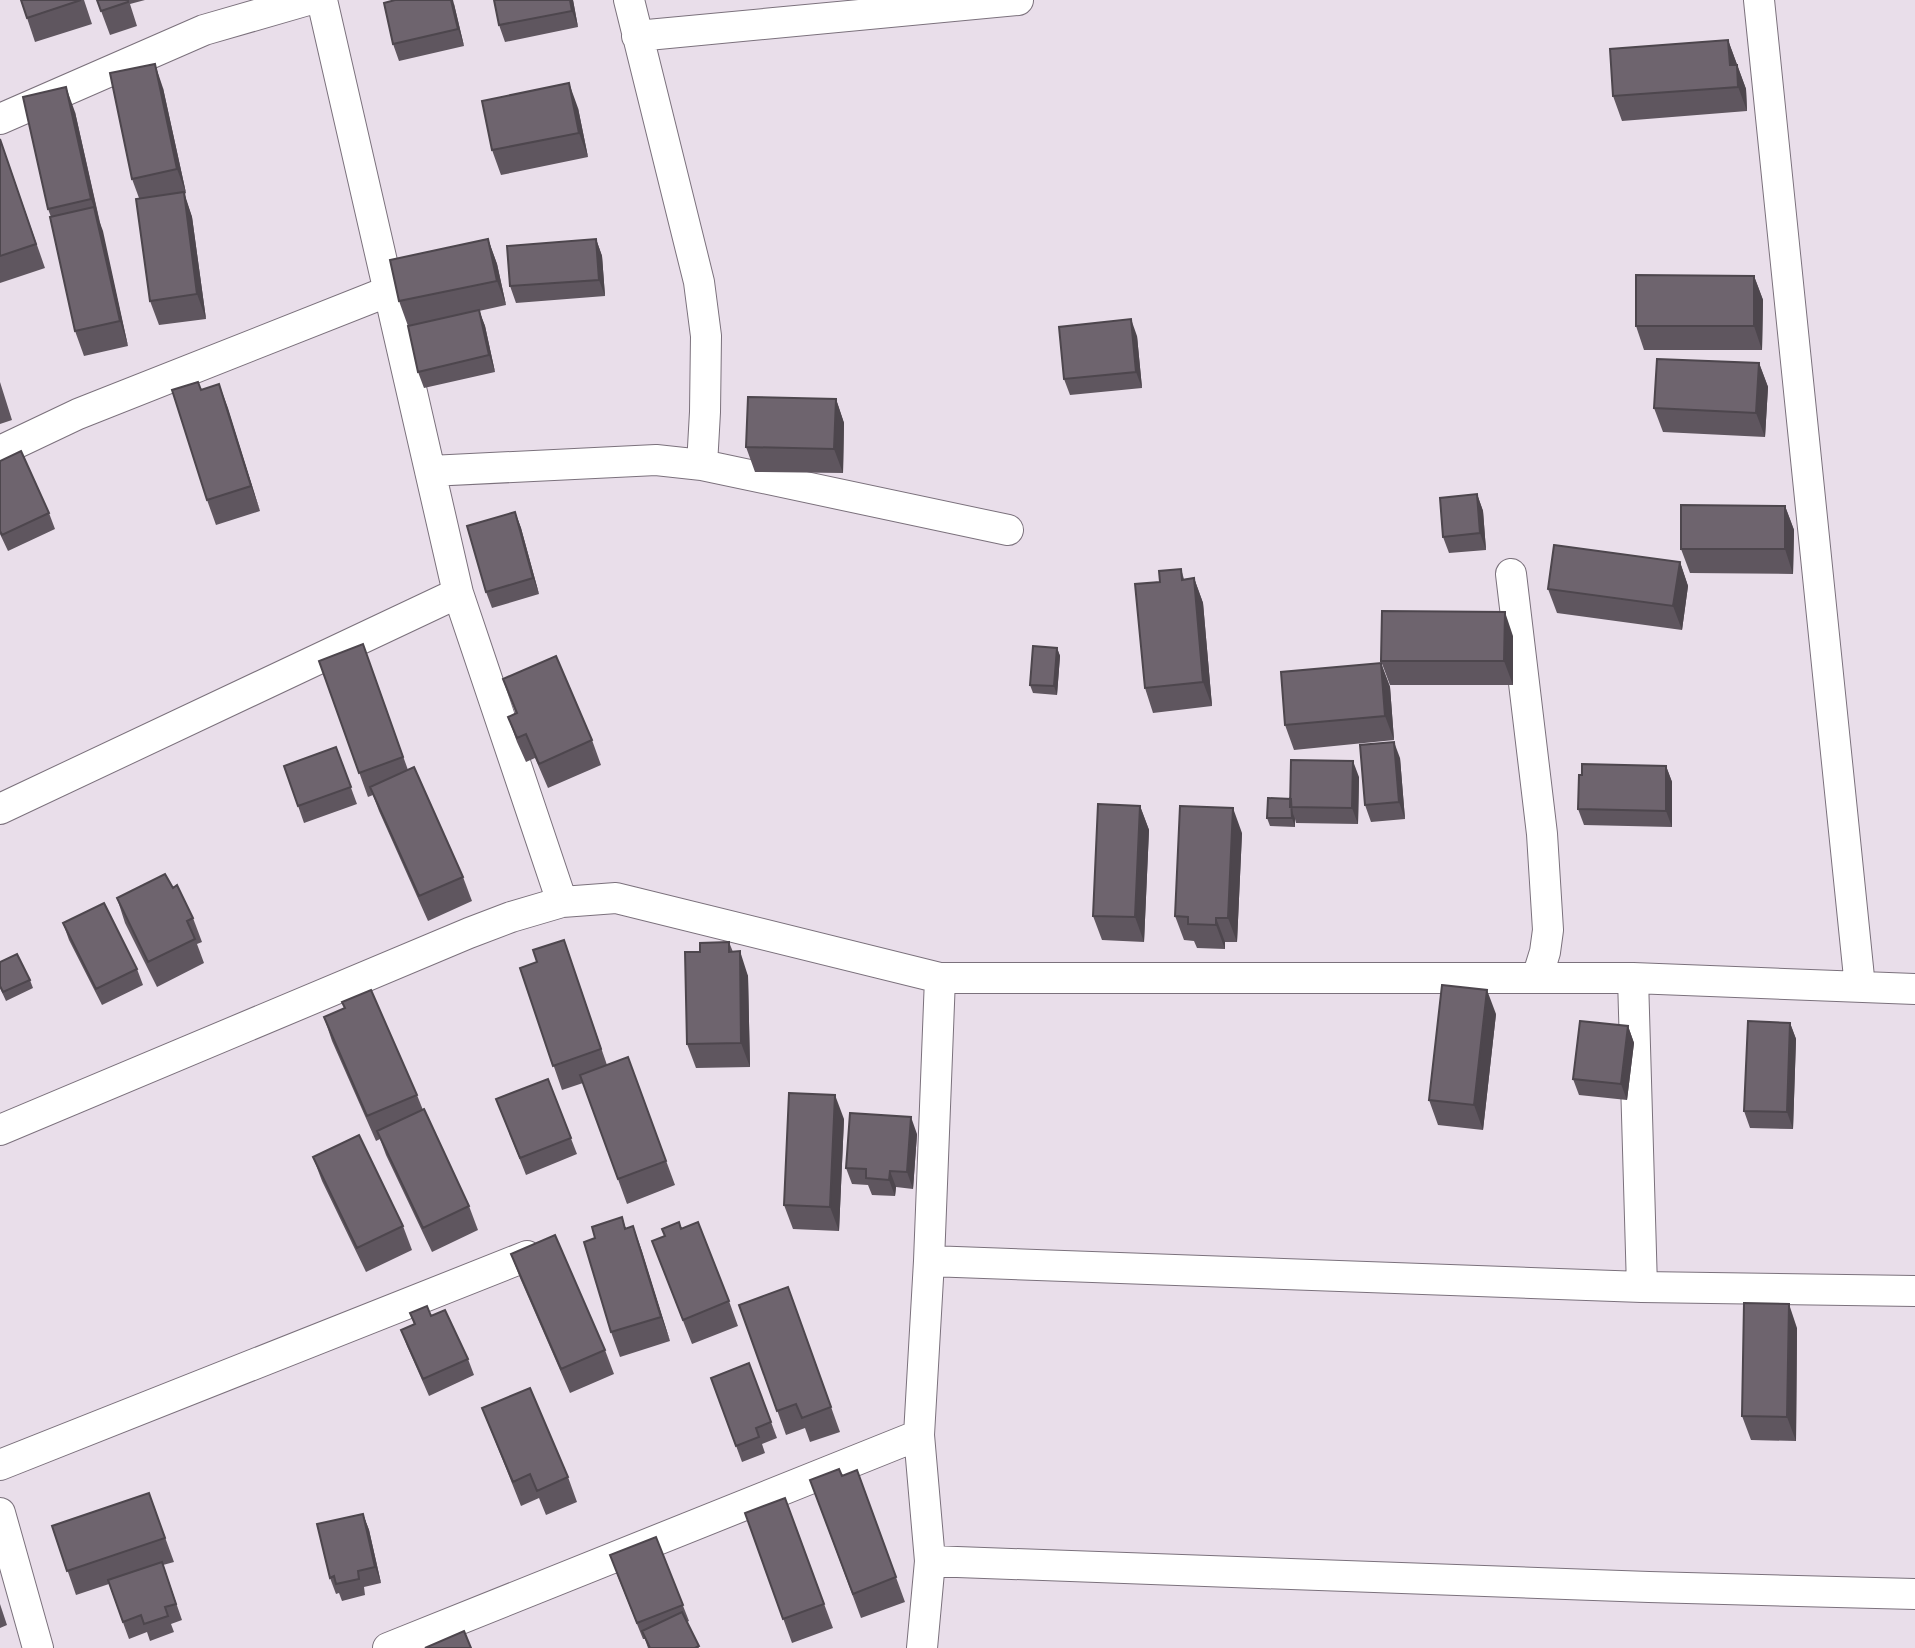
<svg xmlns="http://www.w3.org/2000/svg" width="1915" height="1648" font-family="Figtree,sans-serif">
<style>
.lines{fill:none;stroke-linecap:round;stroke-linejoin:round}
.minor-casing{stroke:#7b717c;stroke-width:32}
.minor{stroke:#fff;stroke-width:30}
.wall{fill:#5f565f}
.shaded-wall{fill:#4d464d}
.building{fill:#6e646e;stroke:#4d464d;stroke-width:2}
</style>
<rect width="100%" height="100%" fill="#e9deea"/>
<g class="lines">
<g class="minor-casing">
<path id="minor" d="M322,0L458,593L562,902
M1759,0L1860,987
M637,36L1018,0
M0,119L204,30L308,0
M0,451L78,414L389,291
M702,465L1008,530
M430,471L656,460L702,465L705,412L706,336L699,282L629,0
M1511,574L1542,834L1548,930L1545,952L1537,978
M0,809L458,593
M1633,978L1642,1287
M0,1130L469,933L511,917L562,902L616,898L940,978H1633L1915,989
M929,1261L1642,1287L1915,1291
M0,1465L527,1256
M0,1513L38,1648
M930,1561L1649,1587L1915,1594
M388,1648L919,1435
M922,1648L930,1561L919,1435L929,1261L940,978"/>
</g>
<use href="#minor" class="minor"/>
</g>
<path class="wall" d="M21,0H84L92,24L35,42Z
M97,0H145L130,4L137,26L110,35Z
M494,0H573L578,27L505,42L499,25Z
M454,4L464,46L399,61L393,44Z
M1728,40L1746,89L1747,111L1622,121L1613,96Z
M163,88L186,193L184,194L192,217L206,319L159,325L150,301L139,198L132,179Z
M578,108L588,157L501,175L492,150Z
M75,112L128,346L84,356L75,331L51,217L48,209Z
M0,139L45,268L0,283Z
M488,239L497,264L506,305L479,311L485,326L495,372L424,388L418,372L408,326L399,301Z
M596,239L602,256L605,296L516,303L510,286Z
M1754,276L1763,300L1762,350H1644L1636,326Z
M1137,336L1142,388L1070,395L1064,379Z
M1759,363L1768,387L1765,437L1663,432L1654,408Z
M0,382L12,420L0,424Z
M219,384L260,511L216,525L207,500L201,390Z
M836,399L844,423L843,473L755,472L746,447Z
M0,461L49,513L55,529L8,551L0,534Z
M1477,494L1483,511L1486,550L1449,553L1443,537Z
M1785,506L1794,530L1793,574L1690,573L1681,549Z
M515,512L521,528L539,594L492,608L486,592Z
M1680,562L1688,586L1682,630L1557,613L1548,589Z
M1181,569L1184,579L1194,578L1203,603L1212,706L1153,713L1145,688L1160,582Z
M1513,636V685H1390L1381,661Z
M363,644L408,770L463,877L472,901L428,921L379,811L373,795L368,797L319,661Z
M1057,648L1060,656L1057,695L1033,693L1030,685Z
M1381,663L1390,687L1394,740L1294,750L1285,725Z
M503,679L592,740L601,765L548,788L535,758L526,762L517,742L508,717L516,714Z
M336,747L357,804L304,823L284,766Z
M1400,758L1405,819L1371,822L1365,805Z
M1666,766L1672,782V827L1584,825L1578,809Z
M1359,777L1358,824L1296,823L1295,819V827L1270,826L1267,818Z
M1140,806L1149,830L1144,942L1102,940L1093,916Z
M1242,833L1237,942H1225V949L1197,948L1194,941L1184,940L1175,916Z
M173,888L193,918L202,942L197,944L204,963L157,987L125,923L117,898Z
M63,923L137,969L143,985L102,1005L69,940Z
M564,940L607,1065L628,1057L675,1185L627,1204L583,1083L562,1090L520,968L537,962Z
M729,942L733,952L748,976L750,1067L696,1068L687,1044L700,952Z
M0,962L30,980L33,988L6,1001L0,988Z
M1496,1014L1483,1130L1438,1125L1429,1100Z
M324,1017L417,1095L423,1110L469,1206L478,1230L432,1252L386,1155L380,1139L376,1141L332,1041Z
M1790,1023L1796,1039L1793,1129L1750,1128L1744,1111Z
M1628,1026L1634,1043L1627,1100L1579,1095L1573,1079Z
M548,1079L577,1154L526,1175L496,1099Z
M844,1119L839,1231L793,1229L784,1205Z
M917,1134L913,1189L896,1187L895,1196L872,1195L868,1185L852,1184L846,1168Z
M313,1157L403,1226L412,1250L366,1272L322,1181Z
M622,1217L626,1229L633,1226L670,1341L620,1357L611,1332L595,1238Z
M681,1229L729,1301L738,1326L692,1344L652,1241Z
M511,1254L605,1350L614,1374L570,1393L520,1278Z
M788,1287L840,1432L810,1442L805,1428L786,1435L739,1305Z
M410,1313L431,1316L468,1359L474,1375L429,1396L407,1346L401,1330L414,1324Z
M1797,1328L1796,1441L1751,1440L1742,1416Z
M749,1363L777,1438L762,1444L765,1453L742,1462L711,1378Z
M482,1408L568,1477L577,1502L546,1515L539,1498L521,1506Z
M857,1470L905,1602L861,1618L810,1480L842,1476Z
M149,1493L174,1562L163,1565L182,1620L171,1624L174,1632L150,1641L147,1632L129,1639L109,1584L76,1595L52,1526Z
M785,1498L833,1628L792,1643L745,1513Z
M363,1514L369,1530L381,1583L364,1587L365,1595L342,1601L339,1593L336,1594L330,1578Z
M656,1537L689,1621L687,1622L699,1648H648L645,1639H643L616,1572Z
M0,1604L7,1625L0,1628Z"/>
<path class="shaded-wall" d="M451,0H453L454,4L464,46L458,29Z
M570,0H573L578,27L572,11Z
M1728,40L1746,89L1747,111L1730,65Z
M155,64L163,88L186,193L177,169Z
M569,83L578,108L588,157L579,133Z
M66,87L75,112L100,224L91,199Z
M184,192L192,217L206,319L197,294Z
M94,207L103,231L128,346L120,321Z
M488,239L497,264L506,305L497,281Z
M596,239L602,256L605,296L599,280Z
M1754,276L1763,300L1762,350L1754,326Z
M479,310L485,326L495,372L489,355Z
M1131,319L1137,336L1142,388L1136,372Z
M1759,363L1768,387L1765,437L1756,413Z
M219,384L228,408L260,511L251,486Z
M836,399L844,423L843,473L834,449Z
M1477,494L1483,511L1486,550L1480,533Z
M1785,506L1794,530L1793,574L1785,549Z
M515,512L521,528L539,594L533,578Z
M1680,562L1688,586L1682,630L1673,606Z
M1194,578L1203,603L1212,706L1203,682Z
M1505,612L1513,636V685L1504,661Z
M1057,648L1060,656L1057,695L1054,686Z
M1381,663L1390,687L1394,740L1385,716Z
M1394,742L1400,758L1405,819L1399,802Z
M1353,761L1359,777L1358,824L1352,808Z
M1666,766L1672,782V827L1666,811Z
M1140,806L1149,830L1144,942L1135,917Z
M1233,808L1242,833L1237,942L1228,918Z
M1292,811L1295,819V827L1292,818Z
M1216,918L1225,942V949L1216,925Z
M740,951L748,976L750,1067L741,1043Z
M1487,990L1496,1014L1483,1130L1474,1105Z
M1790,1023L1796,1039L1793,1129L1787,1112Z
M1628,1026L1634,1043L1627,1100L1621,1084Z
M835,1095L844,1119L839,1231L830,1207Z
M911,1117L917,1134L913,1189L907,1172Z
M890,1171L896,1187L895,1196L889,1180Z
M633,1226L642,1251L670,1341L661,1317Z
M1789,1304L1797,1328L1796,1441L1787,1417Z
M363,1514L369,1530L381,1583L375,1567Z"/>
<path class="building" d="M21,0H81L27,18Z
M97,0H128V2L101,11Z
M395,0H451L458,29L393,44L384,3Z
M494,0H570L572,11L499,25Z
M1728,40L1730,65H1737L1738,87L1613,96L1610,49Z
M155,64L177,169L132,179L110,73Z
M569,83L579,133L492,150L482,101Z
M66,87L91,199L48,209L23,97Z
M0,139L36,244L0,256Z
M184,192L197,294L150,301L136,199Z
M94,207L120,321L75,331L50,217Z
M488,239L497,281L399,301L390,260Z
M596,239L599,280L510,286L507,246Z
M1636,275L1754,276V326H1636Z
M479,310L489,355L418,372L408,326Z
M1131,319L1136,372L1064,379L1059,327Z
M1657,359L1759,363L1756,413L1654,408Z
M198,382L201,390L219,384L251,486L207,500L172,390Z
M748,397L836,399L834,449L746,447Z
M21,451L49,513L2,535L0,531V461Z
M1477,494L1480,533L1443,537L1440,498Z
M1681,505L1785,506V549H1681Z
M515,512L533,578L486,592L467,526Z
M1554,545L1680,562L1673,606L1548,589Z
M1181,569L1182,580L1194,578L1203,682L1145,688L1135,584L1160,582L1159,571Z
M1382,611L1505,612L1504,661H1381Z
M363,644L403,757L359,773L319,661Z
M1033,646L1057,648L1054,686L1030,685Z
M556,656L592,740L539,764L526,734L517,738L508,717L517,713L503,679Z
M1381,663L1385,716L1285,725L1281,672Z
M1394,742L1399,802L1365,805L1360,745Z
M336,747L351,787L298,806L284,766Z
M1291,760L1353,761L1352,808L1290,807Z
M1582,764L1666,766V811L1578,809L1579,775H1582Z
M414,767L463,877L419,896L370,787Z
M1268,798L1291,799L1292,818H1267Z
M1098,804L1140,806L1135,917L1093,916Z
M1180,806L1233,808L1228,918H1216V925L1188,924V917L1175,916Z
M165,874L173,888L177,885L193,918L187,921L195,939L148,962L117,898Z
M104,903L137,969L96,989L63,923Z
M564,940L601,1049L553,1066L520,968L537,962L533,950Z
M729,942V952L740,951L741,1043L687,1044L685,952H700V943Z
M17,954L30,980L3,992L0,986V962Z
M1442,985L1487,990L1474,1105L1429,1100Z
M371,990L417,1095L367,1116L324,1017L345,1008L342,1002Z
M1580,1021L1628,1026L1621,1084L1573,1079Z
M1748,1021L1790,1023L1787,1112L1744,1111Z
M628,1057L666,1161L618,1179L580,1075Z
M548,1079L571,1138L520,1158L496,1099Z
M789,1093L835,1095L830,1207L784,1205Z
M424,1109L469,1206L423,1228L377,1131Z
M850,1113L911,1117L907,1172L890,1171L889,1180L866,1178V1169L846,1168Z
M359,1135L403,1226L357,1248L313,1157Z
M622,1217L625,1229L633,1226L661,1317L611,1332L584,1242L595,1238L592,1227Z
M679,1222L681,1229L698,1222L729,1301L683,1320L652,1241L665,1236L662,1229Z
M555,1235L605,1350L561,1369L511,1254Z
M788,1287L831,1407L802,1418L796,1404L777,1411L739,1305Z
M1744,1303L1789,1304L1787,1417L1742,1416Z
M427,1306L431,1316L445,1310L468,1359L423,1379L401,1330L415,1324L410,1313Z
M749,1363L771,1422L756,1428L759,1437L736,1446L711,1378Z
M530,1388L568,1477L537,1491L530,1474L513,1482L482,1408Z
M839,1469L842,1476L857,1470L896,1577L853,1594L810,1480Z
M149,1493L165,1538L67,1571L52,1526Z
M785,1498L824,1604L783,1619L745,1513Z
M363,1514L375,1567L358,1571L359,1579L336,1584L334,1576L330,1578L317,1524Z
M656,1537L683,1605L637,1623L610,1555Z
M162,1562L176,1604L165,1607L168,1616L144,1624L141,1615L123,1622L108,1580Z
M682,1612L699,1646L695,1648H650L642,1631Z
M464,1631L471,1648H425Z"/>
</svg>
